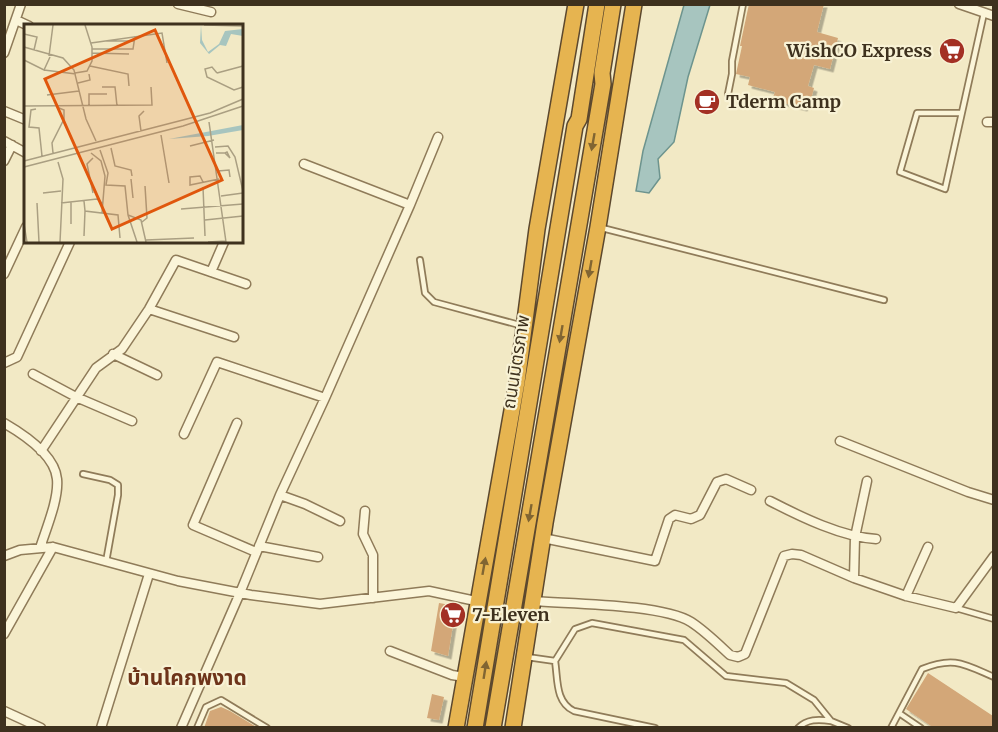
<svg xmlns="http://www.w3.org/2000/svg" width="998" height="732" font-family="Merriweather,'Noto Sans Thai',serif">
<style>
.water{fill:#a7c5bf;stroke:#6d948e;stroke-width:1.5}
.building{fill:#d3a778;filter:url(#shadow)}
.lines{fill:none;stroke-linecap:round;stroke-linejoin:round}
.lane-casing{stroke:#8f7b59;stroke-width:8}
.street-casing{stroke:#8f7b59;stroke-width:11}
.highway-casing{stroke:#5c482e;stroke-width:18}
.lane{stroke:#fbf5d9;stroke-width:4.5}
.street{stroke:#fbf5d9;stroke-width:8}
.highway{stroke:#e6b450;stroke-width:15}
.oneway{fill:#816532}
.labels{text-anchor:middle;stroke-width:4.5;stroke-linejoin:round;paint-order:stroke}
.poi-label{font-size:18px;font-weight:bold;fill:#3e311e;stroke:#f8f2d5;text-anchor:start}
.street-label{font-size:18px;fill:#3e311e;stroke:#f8f2d5}
.quarter-label{font-size:21px;font-weight:bold;fill:#6e341a;stroke:#f8f2d5}
.inset-road{fill:none;stroke:#aa9f82;stroke-width:1.5}
.view{fill:#e0570d;fill-opacity:0.15;stroke:#e0570d;stroke-width:3}
.inset-edge{fill:none;stroke:#3e311e;stroke-width:3}
</style>
<defs>
<filter id="shadow"><feDropShadow dx="3.5" dy="3.5" stdDeviation="0" flood-color="#0004"/></filter>
</defs>
<rect width="100%" height="100%" fill="#f2e9c5"/>
<path class="water" d="M684,5H710L688,77L674,142L658,159L660,178L649,193L636,191L643,151Z"/>
<path class="building" d="M749,4H824L817,32L838,38L830,69L814,65L808,86L814,88L811,99L807,98L804,108L772,100L775,92L748,85L750,77L736,74L742,46H740Z
M439,603L456,606L448,656L431,651Z
M928,673L993,716V728H934L906,709Z
M432,694L444,697L439,720L427,718Z
M221,707L230,711L258,728H204L210,711Z"/>
<g class="lines">
<g class="lane-casing">
<path id="lane" d="M728,94L732,74V61L743,4
M961,113H917L900,172L945,189L984,13
M602,228L884,300
M420,260L425,293L434,302L523,326
M83,474L110,480L118,485V495L106,562
M956,608L994,619
M527,657L555,661L575,629L592,623L684,640L726,676L786,683L814,700L831,721L848,728
M555,661C558,679 555,702 574,711L655,728
M899,713L921,728
M197,728L206,707L221,700L267,728
M798,728C807,719 818,719 831,721
M891,728L922,669C954,656 964,664 994,677"/>
</g>
<g class="street-casing">
<path id="street" d="M178,4L211,12
M959,4L994,16
M16,20L29,26
M4,53L21,4
M4,111L26,120
M987,122H994
M4,141L26,153
M4,161L12,145
M410,205L438,137
M211,272L224,242
M4,274L26,227
M149,309L234,337
M113,354L157,375
M4,363L17,357L70,242
M33,374L76,397L132,421
M4,423C23,434 55,455 57,479C59,499 46,529 40,548
M237,423L193,525L256,552
M184,434L217,362L325,398
M840,441L968,492L994,500
M41,451L96,368L122,349L149,309L176,260L246,284
M280,495L305,504L340,521
M770,501C801,517 842,537 876,539
M365,511L363,534L373,555V598
M543,538L655,561L669,519L675,515L691,519L700,515L717,482L726,479L751,490
M259,546L318,557
M4,556L20,550L53,547L178,581L251,595L320,604L429,591L471,600
M854,578L855,537L867,481
M906,596L928,547
M533,601C571,604 662,604 691,622C705,631 718,644 730,655L738,657L745,654L784,556L792,554L801,555L854,578L906,596L956,608L994,556
M4,634L53,547
M390,651L452,675L464,677
M4,711L41,728
M101,728L149,574
M181,728L240,593L280,495L325,398L410,205L304,164"/>
</g>
<g class="highway-casing">
<path id="highway" d="M456,728L517,382L537,229L576,4
M475,728L575,126L579,119L597,4
M493,728L603,84L602,73L613,4
M513,728L545,523L598,227L634,4"/>
</g>
<use href="#lane" class="lane"/>
<use href="#street" class="street"/>
<use href="#highway" class="highway"/>
</g>
<defs><path id="oneway-solid" d="M-6-.8H1V-3.2L6.5 0L1 3.2V.8H-6Z" transform="scale(1.5)"/></defs>
<g class="oneway">
<use href="#oneway-solid" transform="translate(593 142) rotate(100)"/>
<use href="#oneway-solid" transform="translate(590 269) rotate(100)"/>
<use href="#oneway-solid" transform="translate(561 334) rotate(100)"/>
<use href="#oneway-solid" transform="translate(530 513) rotate(100)"/>
<use href="#oneway-solid" transform="translate(484 566) rotate(-80)"/>
<use href="#oneway-solid" transform="translate(485 670) rotate(-81)"/>
</g>
<defs>
<g id="supermarket-disc" transform="scale(1.35)"><circle r="9.5" fill="#a33024" stroke="#f8f2d5"/><path d="M-6-5.5h2.5l.6 2H6L4.5 2H-2.5L-4.4-4H-6ZM-1.5 3.2a1.3 1.3 0 1 0 .1 0ZM3 3.2a1.3 1.3 0 1 0 .1 0Z" fill="#fff"/></g>
<g id="cafe-disc" transform="scale(1.35)"><circle r="9.5" fill="#a33024" stroke="#f8f2d5"/><path d="M-5.5-4.5H6V0H3Q3 3.5 0 3.5H-2.5Q-5.5 3.5-5.5 0ZM3-3.2v2h1.7v-2ZM-6 4.5H4V6H-6Z" fill="#fff"/></g>
</defs>
<g fill-rule="evenodd">
<use href="#supermarket-disc" x="952" y="51"/>
<use href="#cafe-disc" x="707" y="102"/>
<use href="#supermarket-disc" x="453" y="615"/>
</g>
<g class="labels">
<g class="poi-label">
<text x="932" y="57" text-anchor="end">WishCO Express</text>
<text x="726" y="108">Tderm Camp</text>
<text x="472" y="621">7-Eleven</text>
</g>
<g class="street-label">
<text transform="translate(516 362) rotate(-81)" y="6">ถนนมิตรภาพ</text>
</g>
<g class="quarter-label">
<text x="187" y="685">บ้านโคกพงาด</text>
</g>
</g>
<g transform="translate(24 24)">
<rect width="219" height="219" fill="#f2e9c5"/>
<path d="M177,1L178,16L184,28L195,20L201,7L219,5V12L207,10L202,22L196,21L185,30L176,19ZM219,101V106L184,112L145,115Z" fill="#a7c5bf"/>
<path class="inset-road" d="M180,1L219,2M0,10L13,13L10,26M83,17H110M67,19L138,9L143,39M0,23L39,34L50,46L62,95L72,117M68,25H109L111,12M68,29L105,30M25,32L29,1M0,36L20,46L26,33M66,42L104,50L105,62M20,46L52,50M51,49L63,47L68,37V23L61,1M193,49L188,43L181,45L183,53L210,66L219,63M193,49L219,42M54,59L66,56L65,50M78,63H91L93,82M23,71L55,67M0,82L128,81L127,63M65,82V70H83M12,85L7,86L5,103L15,104L18,132M185,98L202,218M117,107L115,92L120,87M137,111L145,159M166,122L190,116M191,123L204,122L211,133L219,167M87,124L91,142L107,146L108,152M76,126L84,149L82,161L101,162L104,191L117,196L122,218M29,129L28,119L40,95V86L35,84M67,129L77,137L81,152L78,189M192,129H201L206,134L203,128L201,129M69,134L63,140L69,169M0,137L186,89L219,75M34,138L39,155L36,218M0,143L159,102L219,82M194,147L205,146L206,153M107,155L109,174M179,158L176,152L166,153V161L195,155M179,163L181,212M19,169L37,167M197,172L219,169M60,177L61,187L94,191L96,214M47,178V200M13,179L15,218M37,179L73,175L78,179M157,185L219,180M104,191L113,218M181,196L219,192M118,198L123,194L121,162M0,200L3,218M60,212L61,187M122,216L170,214M184,218L202,217"/>
<path class="view" d="M131,6L198,156L88,205L21,55Z"/>
<rect width="219" height="219" class="inset-edge"/>
</g>
<rect width="998" height="732" fill="none" stroke="#3e311e" stroke-width="12"/>
</svg>
